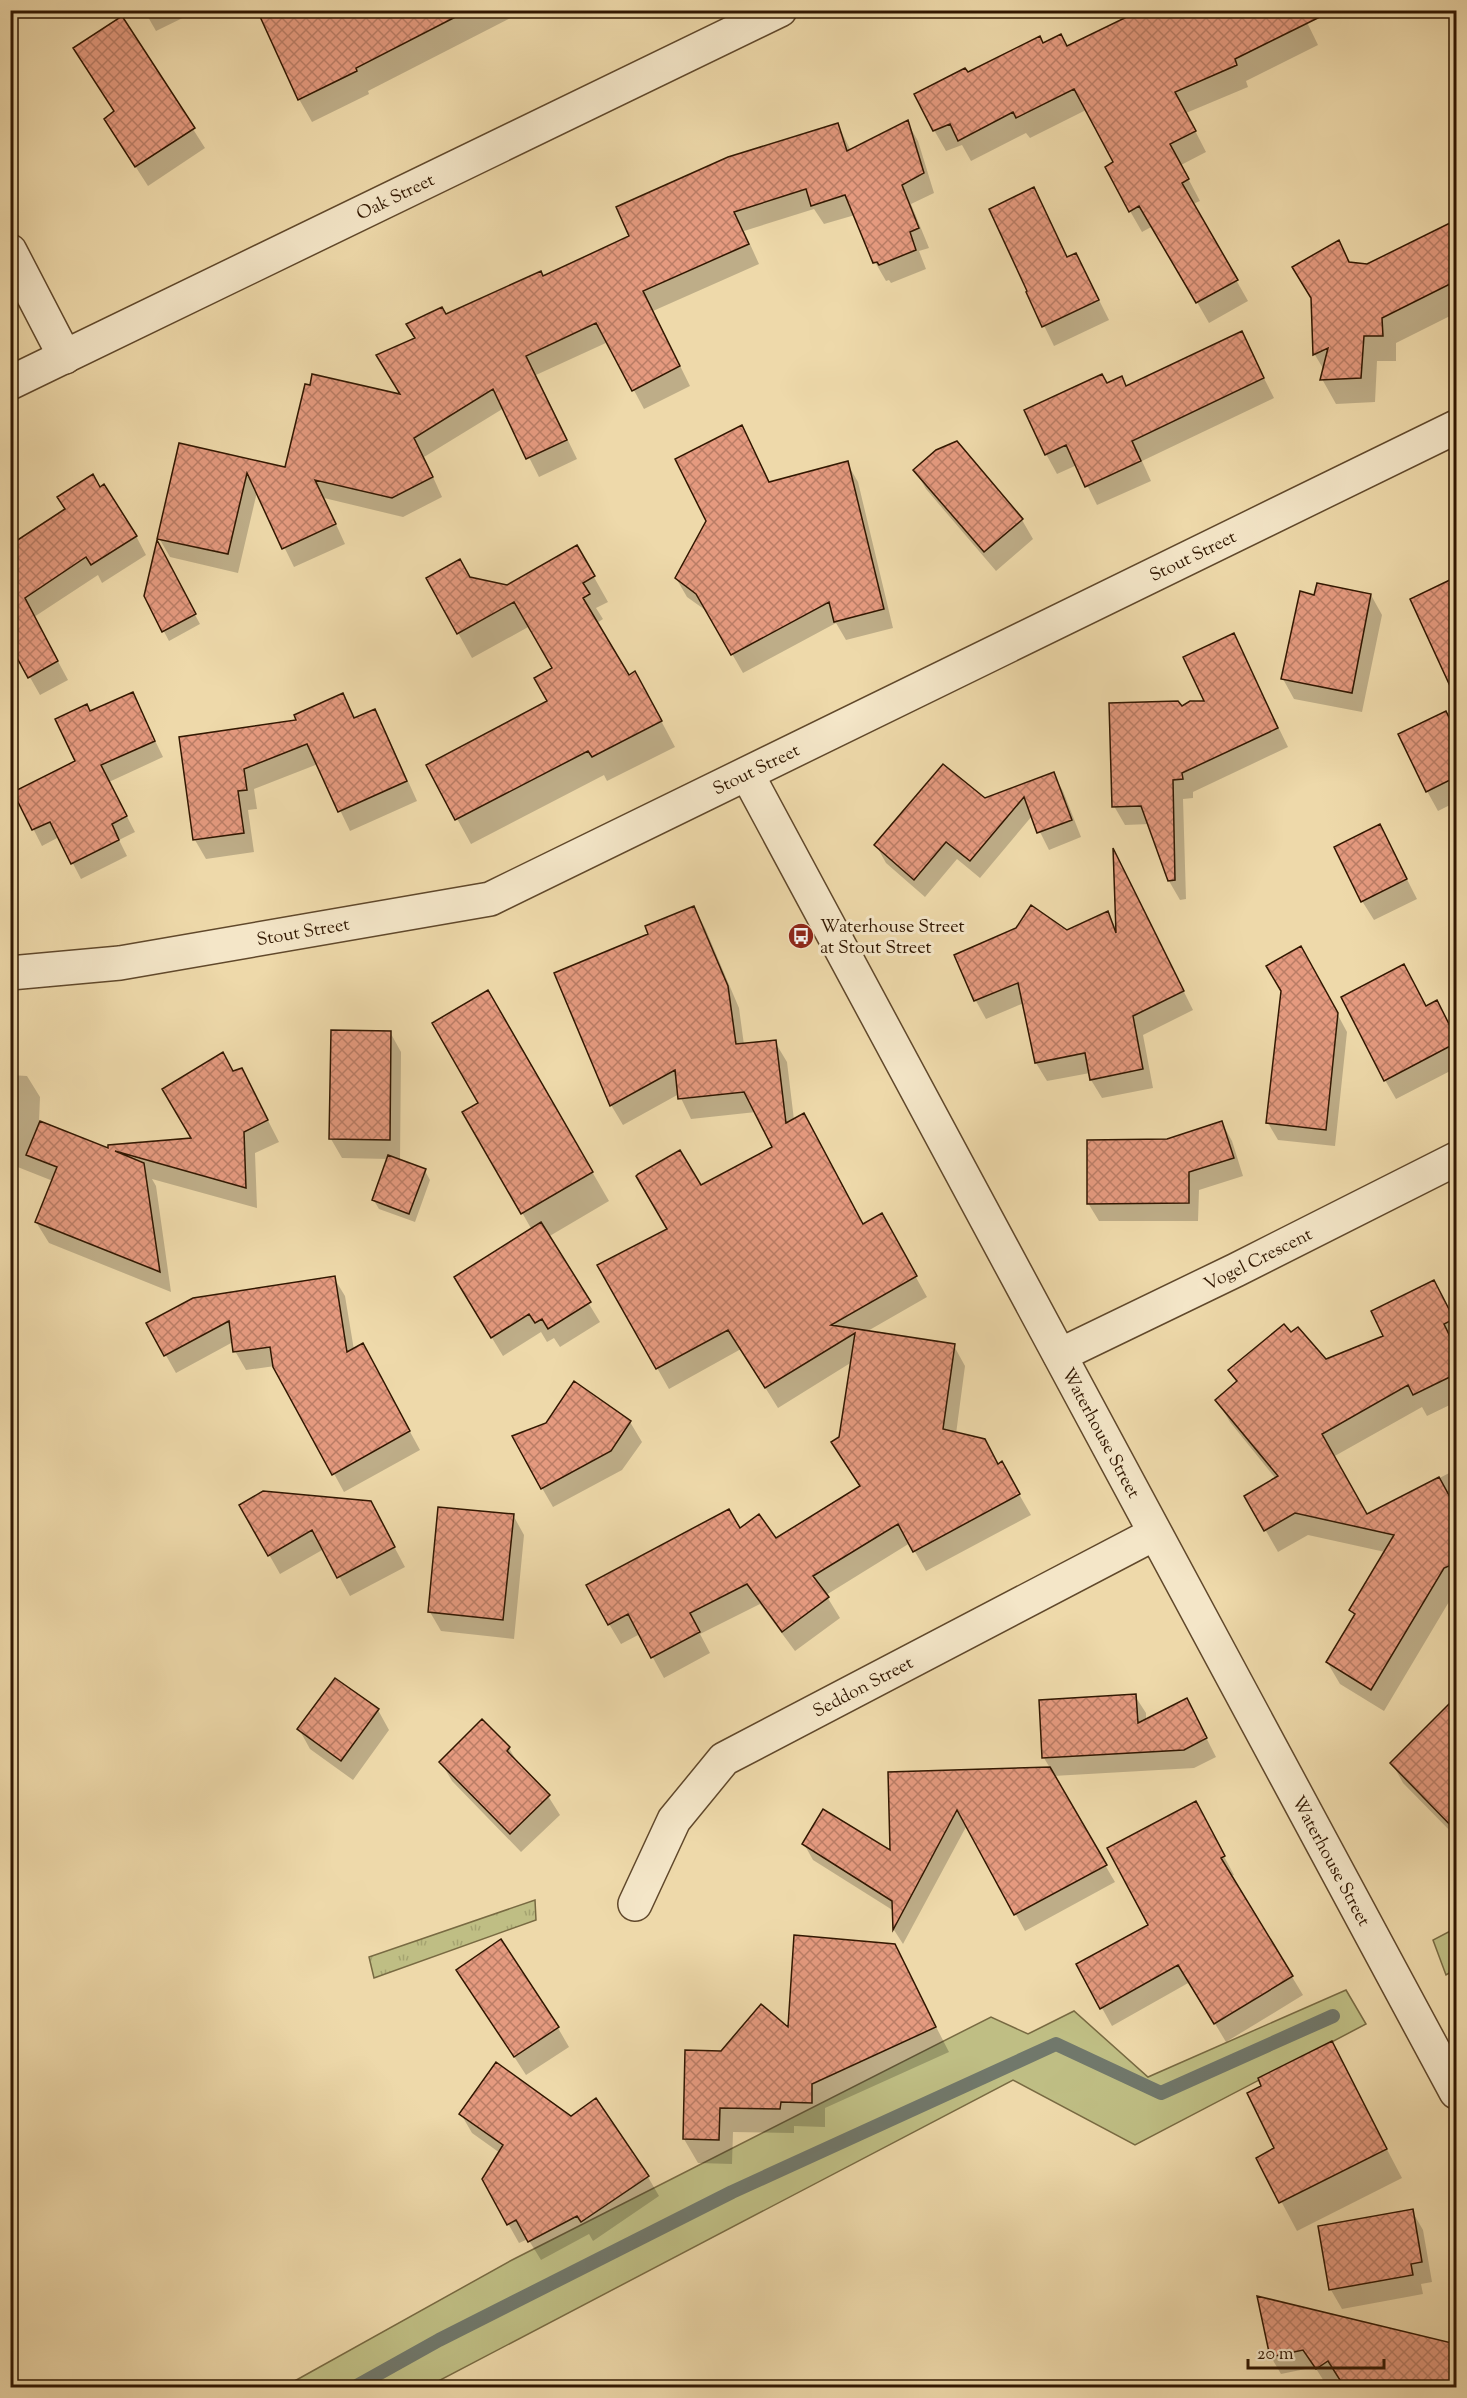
<svg xmlns="http://www.w3.org/2000/svg" width="1467" height="2398" font-family="'Sorts Mill Goudy',serif">
<style>
.grass{fill:#bfbe84;stroke:#786a42;stroke-width:1.5}
.park{fill:url(#park-tufts);stroke:#786a42;stroke-width:1.5}
.shadow{fill:#0003}
.lines{fill:none;stroke-linecap:round;stroke-linejoin:round}
.stream{stroke:#71786b;stroke-width:14}
.building{fill:url(#building-cross-hatch);stroke:#311701;stroke-width:1.5}
.minor-casing{stroke:#60482b;stroke-width:36}
.minor{stroke:#f4e6c8;stroke-width:33}
.labels{text-anchor:middle;stroke-width:6;stroke-linejoin:round;paint-order:stroke}
.street-label{font-size:18px;fill:#311701;stroke:#f4e6c8}
.poi-label{font-size:18px;fill:#311701;stroke:#f4e6c8;text-anchor:start}
</style>
<defs>
<pattern id="park-tufts" width="24" height="20" patternUnits="userSpaceOnUse" patternTransform="scale(1.5)"><rect width="24" height="20" fill="#bfbe84"/><path d="M3 7l-1-3M5 7V3M7 7l1-3M15 17l-1-3M17 17v-4M19 17l1-3" fill="none" stroke="#a5a370"/></pattern>
<pattern id="building-cross-hatch" width="8" height="8" patternUnits="userSpaceOnUse" patternTransform="scale(1.5)"><rect width="8" height="8" fill="#e59a7f"/><path d="M0 0l8 8M0 8l8-8" fill="none" stroke="#ba7d66"/></pattern>
</defs>
<rect width="100%" height="100%" fill="#eed9aa"/>
<filter id="stains"><feTurbulence type="fractalNoise" baseFrequency=".00333" numOctaves="4"/><feColorMatrix values="0 0 0 0 .2 0 0 0 0 .09 0 0 0 0 .02 0 0 0 .5 -.17"/></filter>
<radialGradient id="worn" r=".72"><stop offset=".6" stop-color="#630" stop-opacity="0"/><stop offset="1" stop-color="#630" stop-opacity=".3"/></radialGradient>
<path class="grass" d="M1456,1928V1969L1446,1975L1433,1940Z
M1346,1990L1366,2024L1135,2145L1013,2080L427,2387L282,2388L512,2260L991,2017L1028,2034L1074,2011L1148,2077Z"/>
<path class="park" d="M535,1900L536,1920L374,1978L369,1957Z"/>
<path class="shadow" d="M144,10H199L156,31Z
M258,10H526L368,91L369,94L312,122L299,99Z
M527,10H540L531,16Z
M1139,10H1301L1318,45L1246,81L1248,87L1186,113L1206,152L1181,165L1200,201L1193,204L1248,301L1209,323L1153,226L1142,232L1130,211L1115,163L1086,110L1030,138L1026,133L971,161L962,145L946,151L934,130L967,74L1043,44L1067,47L1138,13Z
M122,18L205,148L148,186L117,138L115,112L75,49Z
M907,122L918,141L934,193L911,204L929,248L919,251L926,269L891,283L889,280L886,281L875,262L855,215L824,224L814,209L744,231L759,264L653,311L690,386L644,409L608,342L536,375L577,459L539,477L504,408L424,457L442,497L403,517L324,498L345,544L294,567L257,492L238,573L170,557L159,538L180,445L286,469L402,396L416,339L446,316L543,278L631,236L838,125L851,151Z
M1034,189L1068,258L1076,254L1109,320L1054,346L1028,293Z
M1456,221V313L1396,343V361H1377L1375,402L1336,404L1322,379L1324,370L1315,355L1312,299L1338,242L1351,263L1367,265Z
M1241,333L1274,398L1142,461L1151,481L1097,505L1077,465L1057,474L1046,454L1107,384L1127,388Z
M742,427L770,483L847,463L858,482L893,628L846,640L836,623L743,673L708,612L687,597L676,578L707,521Z
M957,442L1022,520L1033,539L996,571L926,489L915,470Z
M136,536L146,555L102,583L98,575L34,617L68,680L40,695L10,642V546Z
M157,545L200,624L169,641L145,596Z
M577,547L608,602L596,608L603,619L597,623L629,677L649,698L675,747L607,781L604,775L471,844L428,766L550,702L554,668L530,626L472,658L458,633L470,579L507,587Z
M1456,578V680L1452,682L1412,599Z
M1371,595L1382,615L1362,712L1294,699L1283,679L1316,597Z
M1233,635L1288,747L1193,792V798L1183,799L1186,899L1180,900L1169,881L1150,824L1125,825L1114,806L1181,708L1206,702Z
M132,693L163,757L109,782L135,832L119,840L127,856L81,879L59,837L42,846L15,793L77,762L91,713Z
M343,695L356,719L374,711L385,730L417,801L350,831L318,764L254,789L257,809L248,810L254,852L206,859L195,840L180,739L299,722Z
M1446,713L1456,732V802L1438,811L1427,791Z
M1053,774L1063,791L1081,837L1049,850L1032,816L980,878L957,859L925,897L886,863L876,845Z
M1390,846L1417,899L1374,920L1362,901Z
M1115,854L1193,1010L1143,1035L1153,1088L1102,1098L1091,1080L1090,1073L1047,1081L1036,1063L1024,1003L986,1019L976,1001L956,956L1066,931L1107,913L1118,931Z
M694,908L705,928L739,1008L744,1045L775,1042L787,1062L794,1120L863,1226L881,1215L927,1297L866,1332L954,1346L965,1366L956,1434L998,1465L1001,1463L1031,1515L926,1571L910,1543L826,1595L840,1618L795,1651L760,1604L700,1634L710,1653L664,1678L640,1634L621,1644L609,1624L740,1530L776,1540L861,1488L833,1443L841,1437L852,1362L778,1408L741,1349L669,1389L599,1265L669,1229L700,1187L774,1148L756,1112L691,1119L679,1094L623,1125L611,1105L650,935Z
M1311,965L1347,1032L1335,1146L1278,1140L1268,1123Z
M488,992L609,1201L548,1237L600,1322L560,1347L554,1338L547,1342L541,1332L503,1356L467,1297L532,1230L464,1112L480,1103Z
M1426,1008L1447,1022L1456,1039V1068L1396,1099L1385,1080Z
M390,1032L401,1052L400,1161L425,1171L430,1180L415,1222L379,1209L373,1199L388,1159L342,1158L331,1139Z
M242,1070L279,1142L255,1153L257,1208L152,1179L156,1186L171,1292L49,1243L36,1222L53,1181L10,1164V1075L27,1076L40,1097L39,1122L109,1150L193,1140L234,1072Z
M1222,1123L1232,1141L1243,1176L1199,1190L1198,1221H1099L1088,1203L1167,1141Z
M334,1278L345,1296L354,1350L373,1364L420,1450L344,1492L275,1366L246,1370L235,1351L233,1342L176,1373L148,1324Z
M1449,1309L1456,1325V1402L1427,1416L1422,1407L1333,1457L1367,1516L1453,1471L1456,1477V1590L1384,1711L1340,1684L1327,1662L1355,1617L1351,1610L1385,1552L1308,1535L1278,1552L1246,1496L1276,1479L1230,1422L1217,1400L1237,1383L1230,1371L1325,1361Z
M575,1383L630,1422L642,1442L622,1470L553,1507L542,1488L546,1424Z
M241,1505L381,1522L405,1567L350,1596L324,1549L280,1574Z
M513,1515L524,1535L514,1639L441,1631L430,1612Z
M1135,1696L1146,1713V1721L1187,1700L1216,1757L1194,1768L1053,1776L1115,1882L1025,1931L967,1825L903,1944L894,1930V1911L813,1860L804,1844L892,1853L889,1773L1050,1768L1044,1758Z
M1456,1699V1837L1403,1783L1392,1763Z
M378,1710L389,1730L353,1780L310,1749L299,1729Z
M482,1722L509,1748L520,1767L548,1796L560,1815L521,1852L452,1781L441,1762Z
M1205,1821L1234,1875L1231,1876L1303,1995L1226,2042L1190,1982L1112,2026L1078,1965L1150,1925Z
M894,1945L949,2052L825,2108V2127L794,2126V2133L733,2132L732,2164L698,2163L684,2139L721,2053L790,2030Z
M458,1970L558,2028L569,2047L526,2075Z
M1331,2043L1402,2178L1297,2231L1258,2158L1276,2149L1263,2086Z
M461,2114L648,2177L659,2196L593,2241L589,2234L541,2260L528,2239L519,2243L483,2179L500,2153L472,2133Z
M1412,2211L1423,2230L1432,2282L1421,2284L1423,2294L1342,2309L1331,2290Z
M1259,2298L1456,2345V2388H1346L1339,2378L1327,2386L1315,2367L1281,2374L1271,2357Z"/>
<g class="lines">
<path class="stream" d="M353,2388L439,2340L732,2192L1056,2044L1161,2093L1333,2016"/>
</g>
<path class="building" d="M257,10H469L356,68L357,71L298,100Z
M1141,10H1334L1235,59L1237,65L1175,92L1196,131L1170,144L1189,179L1182,183L1238,280L1196,303L1139,206L1129,212L1105,167L1113,162L1074,89L1016,118L1013,112L958,141L950,124L933,131L914,94L965,68L968,72L1040,36L1043,43L1061,34L1067,46Z
M122,16L195,128L135,167L104,119L114,111L73,48Z
M908,120L924,173L902,185L919,228L910,232L916,250L879,265L877,262L873,263L845,195L811,206L806,189L734,212L749,244L643,291L680,366L632,391L596,323L526,356L567,440L526,459L493,389L414,438L433,477L392,498L315,480L336,524L282,549L247,473L228,554L157,539L179,443L285,467L305,384L310,385L312,374L400,394L376,355L415,338L406,324L442,307L446,314L541,271L543,276L629,236L616,207L728,157L838,123L847,151Z
M1034,187L1067,257L1076,253L1099,300L1042,327L1026,292L1027,291L989,209Z
M1456,220V281L1382,318L1383,336H1364L1361,378L1320,380L1328,348L1313,355L1311,298L1292,267L1339,240L1349,262L1367,264Z
M1242,331L1264,378L1132,441L1141,461L1085,487L1066,445L1045,455L1024,410L1102,374L1107,383L1122,376L1126,386Z
M742,425L769,482L848,461L884,609L834,622L829,602L731,655L696,594L675,578L706,521L675,459Z
M957,441L1023,519L984,552L913,470L936,450Z
M93,474L100,487L104,484L137,536L91,565L86,557L25,598L58,661L28,678L10,645V545L65,509L57,497Z
M157,540L196,614L162,632L144,596Z
M577,545L595,576L583,583L590,594L583,598L629,675L635,671L662,721L592,757L588,751L455,820L426,765L547,701L534,678L552,668L514,602L457,634L426,578L460,559L470,577L507,585Z
M1456,577V699L1410,599Z
M1317,583L1371,594L1352,693L1281,679L1300,591L1314,595Z
M1234,633L1278,728L1182,773L1183,779L1173,780L1175,880L1168,881L1141,806L1112,807L1109,703L1178,701L1182,706L1190,701H1204L1183,657Z
M133,692L155,741L101,765L127,816L112,824L119,840L71,864L50,822L32,830L13,792L75,761L55,719L87,704L90,711Z
M343,693L354,718L375,709L407,781L338,812L307,744L244,769L247,790L238,791L244,833L193,840L179,737L296,720L294,715Z
M1446,711L1456,732V777L1426,792L1398,734Z
M943,764L985,798L1054,772L1072,820L1037,833L1024,797L970,861L946,842L914,880L874,845Z
M1380,824L1407,879L1361,902L1334,847Z
M1113,848L1184,991L1133,1016L1143,1069L1090,1080L1085,1053L1035,1063L1018,983L974,1001L954,955L1016,928L1031,905L1067,930L1108,911L1116,933Z
M694,906L728,986L736,1044L776,1040L786,1123L804,1113L863,1224L882,1213L917,1276L831,1325L955,1344L943,1429L985,1439L998,1464L1002,1461L1020,1494L913,1552L898,1524L813,1576L829,1597L782,1632L747,1584L690,1613L700,1632L651,1658L628,1614L608,1625L586,1585L729,1509L740,1528L759,1514L776,1538L860,1486L831,1442L839,1437L855,1333L765,1388L728,1330L656,1369L597,1265L667,1229L636,1176L638,1174L680,1150L701,1185L772,1147L744,1092L678,1099L675,1070L610,1106L554,973L648,934L645,926Z
M1301,946L1338,1013L1326,1130L1266,1123L1281,991L1266,966Z
M1404,964L1426,1006L1437,1000L1456,1038V1043L1384,1081L1341,997Z
M488,990L593,1172L521,1214L462,1112L478,1103L432,1023Z
M331,1030L391,1031L390,1140L329,1139Z
M223,1052L233,1071L242,1068L268,1120L244,1132L246,1188L115,1151L144,1163L160,1272L35,1222L57,1167L26,1155L40,1121L108,1148V1145L191,1138L162,1089Z
M1222,1121L1234,1158L1189,1172V1203L1087,1204V1140L1167,1139Z
M388,1155L426,1169L409,1214L372,1200Z
M541,1222L591,1302L548,1329L542,1319L535,1323L529,1314L491,1338L454,1277Z
M335,1276L347,1352L363,1343L410,1431L332,1475L273,1367L270,1347L233,1352L229,1321L164,1356L146,1323L193,1298Z
M1434,1280L1454,1319L1444,1324L1456,1349V1374L1413,1395L1408,1385L1322,1434L1367,1514L1439,1477L1456,1508V1563L1444,1568L1371,1690L1326,1662L1355,1614L1349,1610L1394,1535L1295,1513L1264,1531L1244,1496L1278,1476L1215,1400L1237,1381L1228,1370L1284,1324L1291,1332L1298,1327L1326,1359L1383,1336L1371,1311Z
M574,1381L631,1421L611,1451L541,1489L512,1436L546,1423Z
M263,1491L371,1501L395,1547L337,1578L312,1530L268,1556L239,1505Z
M438,1507L514,1514L503,1620L428,1612Z
M335,1678L379,1709L341,1761L297,1729Z
M1136,1694L1138,1723L1187,1698L1207,1738L1184,1750L1042,1758L1039,1700Z
M1456,1697V1831L1390,1763Z
M482,1719L510,1747L507,1751L550,1795L510,1834L439,1762Z
M1050,1767L1107,1865L1014,1915L957,1810L893,1930L892,1901L802,1844L823,1809L890,1850L888,1772Z
M1196,1801L1225,1856L1221,1858L1293,1976L1214,2024L1178,1965L1100,2009L1076,1964L1148,1925L1107,1848Z
M794,1935L895,1944L936,2027L812,2084V2103L781,2102L780,2109L720,2108L719,2140L683,2139L685,2050L721,2051L761,2004L788,2027Z
M501,1939L559,2027L514,2057L456,1970Z
M1332,2041L1387,2149L1279,2203L1256,2158L1274,2148L1247,2093L1261,2086L1258,2078Z
M496,2062L571,2116L596,2098L649,2176L581,2222L577,2216L528,2242L516,2220L507,2225L482,2179L503,2145L459,2114Z
M1413,2209L1422,2262L1411,2264L1413,2275L1329,2290L1318,2226Z
M1257,2296L1456,2344V2388H1345L1328,2361L1316,2369L1303,2350L1270,2357Z"/>
<g class="lines">
<g class="minor-casing">
<g id="minor">
<path d="M10,251L65,357"/>
<path id="s1" d="M10,383L780,10"/>
<path id="s2" d="M747,774L1456,2092"/>
<path id="s3" d="M10,973L120,963L490,899L1456,427"/>
<path id="s4" d="M1060,1355L1236,1270L1456,1159"/>
<path id="s5" d="M635,1904L674,1820L724,1759L1154,1534"/>
</g>
</g>
<use href="#minor" class="minor"/>
</g>
<defs>
<g id="bus-disc" transform="scale(1.35)"><circle r="9.5" fill="#8f2418" stroke="#f4e6c8"/><path d="M-5-6H5V4H4V6H2V4H-2V6H-4V4H-5ZM-3.5-4V0h7V-4ZM-3.5 1.2v1.5H-2V1.2ZM2 1.2v1.5H3.5V1.2Z" fill="#fff"/></g>
</defs>
<g fill-rule="evenodd">
<use href="#bus-disc" x="801" y="936"/>
</g>
<g class="labels">
<g class="street-label">
<text dy="6" stroke="none"><textPath href="#s1" startOffset="428">Oak Street</textPath></text>
<text dy="6" stroke="none"><textPath href="#s3" startOffset="1268">Stout Street</textPath></text>
<text dy="6" stroke="none"><textPath href="#s3" startOffset="782">Stout Street</textPath></text>
<text dy="6" stroke="none"><textPath href="#s3" startOffset="296">Stout Street</textPath></text>
<text dy="6" stroke="none"><textPath href="#s4" startOffset="220">Vogel Crescent</textPath></text>
<text dy="6" stroke="none"><textPath href="#s2" startOffset="748">Waterhouse Street</textPath></text>
<text dy="6" stroke="none"><textPath href="#s5" startOffset="328">Seddon Street</textPath></text>
<text dy="6" stroke="none"><textPath href="#s2" startOffset="1234">Waterhouse Street</textPath></text>
</g>
<g class="poi-label">
<text x="820" y="932">Waterhouse Street<tspan x="820" dy="21">at Stout Street</tspan></text>
</g>
</g>
<rect width="1467" height="2398" fill="none" stroke="#eed9aa" stroke-width="36"/>
<rect x="12" y="12" width="1443" height="2374" fill="none" stroke="#311701" stroke-width="3"/>
<rect x="18" y="18" width="1431" height="2362" fill="none" stroke="#311701" stroke-width="1.5"/>
<path d="M1248 2359v9h136v-9" fill="none" stroke="#311701" stroke-width="3"/>
<text x="1257" y="2359" font-size="18" fill="#311701" stroke="#f4e6c8" stroke-width="4.5" paint-order="stroke">20 m</text>
<rect width="100%" height="100%" filter="url(#stains)"/>
<rect width="100%" height="100%" fill="url(#worn)"/>
</svg>
